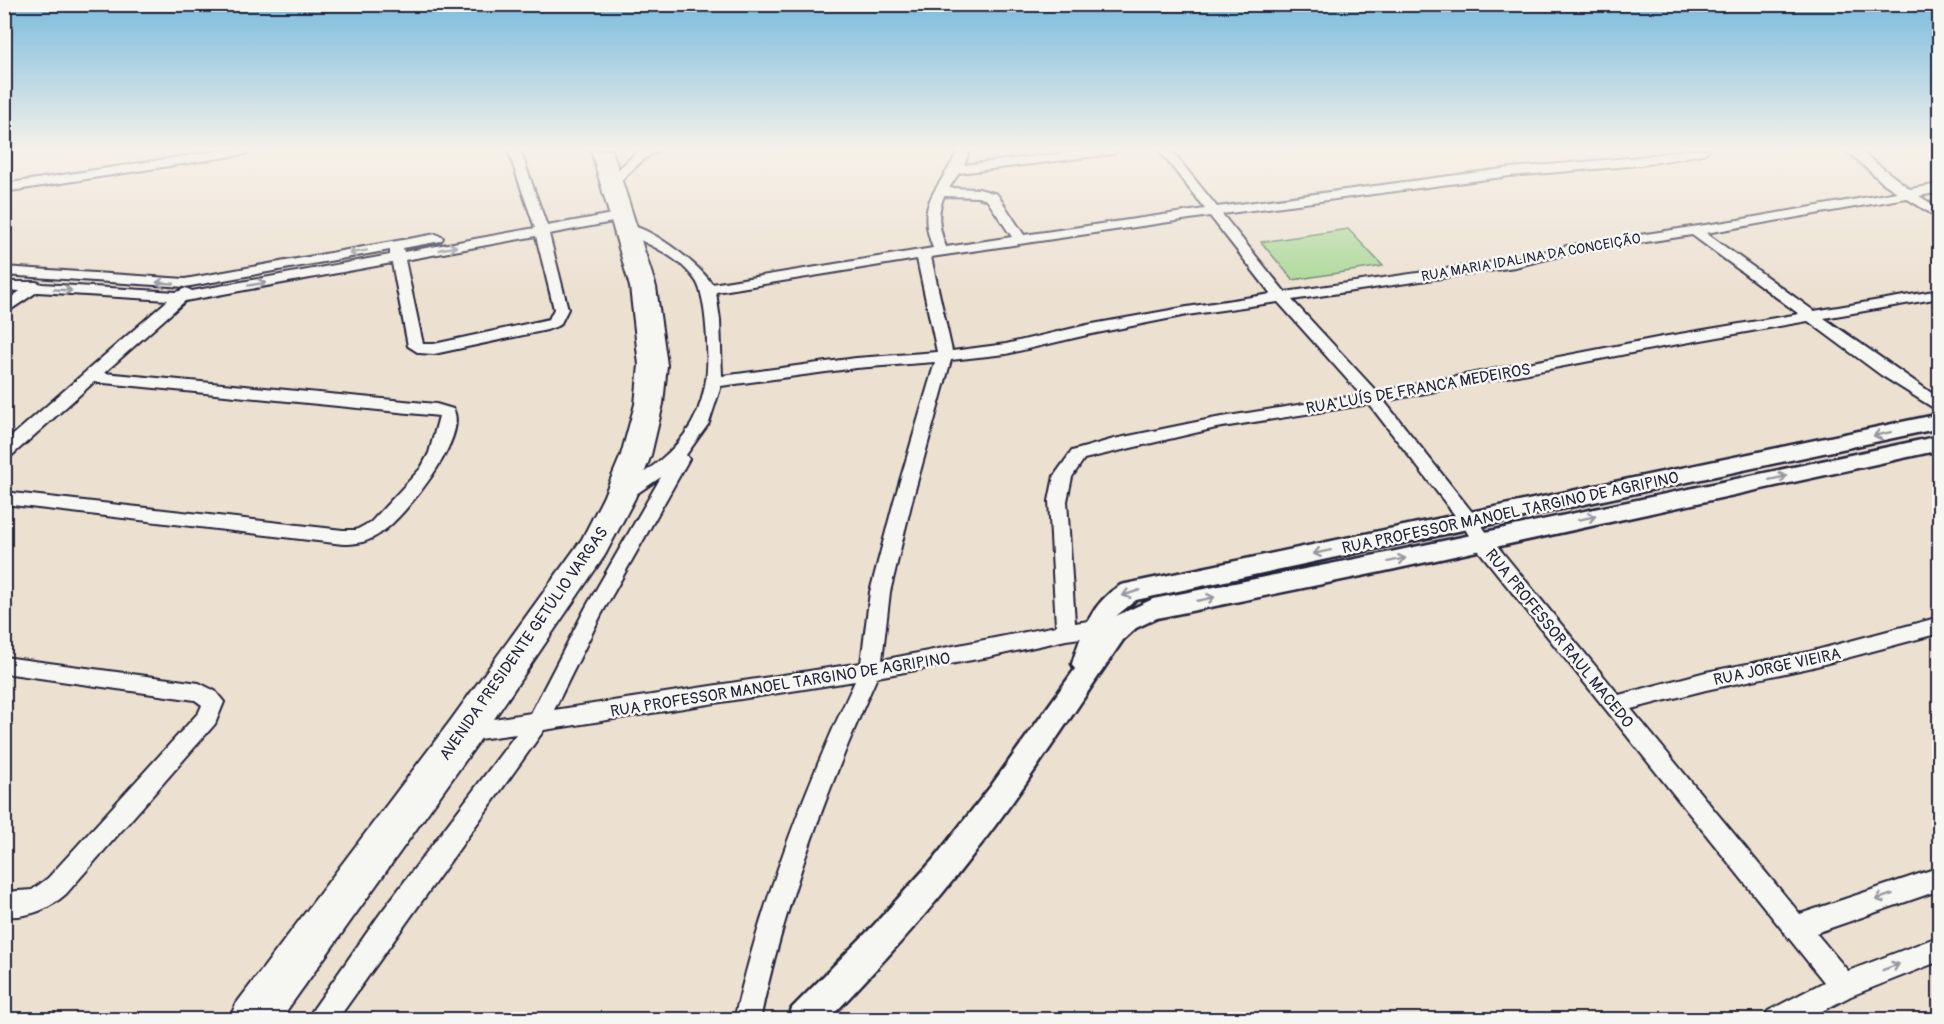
<svg xmlns="http://www.w3.org/2000/svg" width="1944" height="1024" font-family="Pangolin,sans-serif">
<style>
.green{fill:#aad897;stroke:#667d69;stroke-width:1.5}
.lines{fill:none;stroke-linecap:round;stroke-linejoin:round}
.minor-casing{stroke:#22223b;stroke-width:4}
.tertiary-casing{stroke:#22223b;stroke-width:5}
.trunk-casing{stroke:#22223b;stroke-width:4}
.minor{fill:#f6f6f2;fill-rule:evenodd}
.tertiary{fill:#f6f6f2;fill-rule:evenodd}
.trunk{fill:#f6f6f2;fill-rule:evenodd}
.oneway{stroke:#9797a0}
.labels{text-anchor:middle;stroke-width:5;stroke-linejoin:round;paint-order:stroke}
.far-street-label{font-size:14px;fill:#22223b;stroke:#f6f6f2}
.street-label{font-size:16px;fill:#22223b;stroke:#f6f6f2}
</style>
<rect width="100%" height="100%" fill="#ece0d1"/>
<filter id="ink" filterUnits="userSpaceOnUse"><feTurbulence type="fractalNoise" baseFrequency=".0167" numOctaves="2"/><feDisplacementMap in="SourceGraphic" scale="12" xChannelSelector="R" yChannelSelector="G"/><feConvolveMatrix kernelMatrix="1 2 1 2 8 2 1 2 1" color-interpolation-filters="sRGB"/></filter>
<g filter="url(#ink)">
<path class="green" d="M1348,229L1383,266L1293,280L1261,242Z"/>
<g class="lines">
<g class="minor-casing">
<path id="minor" d="M225,150H251L245,154L4,192V184Z
M508,150H520L547,226L623,212L630,216L623,220L549,234L568,309L560,325L547,330L434,354L419,353L408,346L392,263L185,301L104,373L436,404L453,409C470,437 404,517 382,532C369,542 358,544 343,544L4,504V492L343,530H356L371,522L421,468L429,453L439,416L94,382L10,457L4,459V443L168,300L37,292L4,314V303L20,291L4,290V282H36L42,284L177,292L186,288L192,291L390,255V250L185,287L4,275V267L185,279L436,234L443,238L441,241L403,248L404,252L535,228ZM536,236L554,309L549,319L434,344H423L405,260Z
M644,150H659L644,159L616,185H608L606,182L608,179L636,153Z
M958,150H970L964,165L1088,150H1119L1113,154L959,173L949,188L979,189L997,194L1024,235L1205,209L1159,150H1171L1217,207L1510,168L1641,157L1685,150H1709L1703,154L1641,165L1510,176L1222,214L1285,292L1515,259L1567,246L1738,220L1897,192L1882,182L1846,150H1859L1910,189L1940,184V192L1919,196L1940,209V219L1906,198L1706,233L1814,311L1940,290V298L1824,318L1940,399V412L1881,375L1808,321L1662,347L1384,401L1476,517L1489,536L1619,695L1706,672L1809,652L1940,617V633L1809,668L1706,690L1631,709L1800,914L1940,867V890L1816,933L1848,971L1940,936V961L1851,996L1805,1020H1764L1768,1011L1824,982L1475,546L1464,527L1369,404L1216,428L1084,459L1072,477L1067,501L1075,623L1095,620L1114,625L1117,631L1114,637L1107,639L1095,636L1066,640L989,657L877,677C829,784 784,905 760,1020H734C760,906 805,786 855,681L544,730L337,1020H308L312,1011L380,914L516,734L464,741L456,739L453,732L456,725L531,713L586,607L661,477L626,501L620,503L614,501L611,497L614,493C639,476 666,460 684,435C695,421 702,402 705,385C710,365 707,297 696,281C679,256 647,243 620,231L618,228L620,225C643,220 700,265 712,284L933,248C914,200 940,191 958,150ZM944,196L978,197L987,200L1012,237L946,247C939,229 936,214 944,196ZM1210,216L1271,294L1187,307L1087,325L1006,344L952,351L931,257ZM1692,235L1799,314L1662,337L1377,392L1292,300L1515,267L1567,254ZM917,259L937,352L856,358L722,376L720,320L716,292ZM1278,302L1361,395L1216,418L1114,439L1072,451L1054,476L1049,501L1056,626L882,660L890,592L912,501L951,360L1006,354L1087,335L1187,315ZM935,362L894,501L870,592L861,663L554,710L601,615L689,459L686,455L709,423L721,386L856,368Z
M4,657L199,683L215,691L224,702L215,724L66,894C48,910 28,918 4,916V892L32,890L48,878L199,712L202,705L195,700L4,673Z"/>
</g>
<g class="tertiary-casing">
<path id="tertiary" d="M1940,414V428L1136,600L1116,616L1153,599L1381,554L1940,436V450L1381,572L1157,618L1136,628L1123,640C1073,713 1026,787 972,856C928,914 878,968 828,1020H788L792,1008L874,925L932,861L991,786L1075,669L1072,664C1082,632 1091,603 1121,585Z"/>
</g>
<g class="trunk-casing">
<path id="trunk" d="M591,150H612L656,287L667,365L663,404L651,455L635,498L605,555L477,744L280,1020H229L236,1004L451,720L582,539L603,498L621,455L635,404L639,365L630,287Z"/>
</g>
<use href="#minor" class="minor"/>
<use href="#tertiary" class="tertiary"/>
<use href="#trunk" class="trunk"/>
</g>
<defs><path id="oneway-shaft" d="M-6 0H5M1.5-3L5.5 0L1.5 3" fill="none" stroke-width="1.6" stroke-linecap="round" stroke-linejoin="round" transform="scale(1.5)"/></defs>
<g class="oneway">
<use href="#oneway-shaft" transform="translate(448 248) rotate(-11)"/>
<use href="#oneway-shaft" transform="translate(358 252) rotate(170)"/>
<use href="#oneway-shaft" transform="translate(165 283) rotate(-176)"/>
<use href="#oneway-shaft" transform="translate(257 284) rotate(-10)"/>
<use href="#oneway-shaft" transform="translate(63 290) rotate(4)"/>
<use href="#oneway-shaft" transform="translate(1882 434) rotate(168)"/>
<use href="#oneway-shaft" transform="translate(1778 478) rotate(-12)"/>
<use href="#oneway-shaft" transform="translate(1587 518) rotate(-12)"/>
<use href="#oneway-shaft" transform="translate(1322 552) rotate(168)"/>
<use href="#oneway-shaft" transform="translate(1397 560) rotate(-12)"/>
<use href="#oneway-shaft" transform="translate(1131 593) rotate(162)"/>
<use href="#oneway-shaft" transform="translate(1206 599) rotate(-12)"/>
<use href="#oneway-shaft" transform="translate(1884 897) rotate(161)"/>
<use href="#oneway-shaft" transform="translate(1891 967) rotate(-21)"/>
</g>
</g>
<linearGradient id="sky" x2="0" y2="1"><stop stop-color="#7bbcde"/><stop offset="0.51" stop-color="#f6f1ea"/><stop offset="1" stop-color="#f6f1ea" stop-opacity="0"/></linearGradient>
<rect width="1944" height="293" fill="url(#sky)"/>
<g class="labels">
<g class="far-street-label">
<text transform="translate(1531 257) rotate(-10)" y="5">RUA MARIA IDALINA DA CONCEIÇÃO</text>
</g>
<g class="street-label">
<text transform="translate(1418 388) rotate(-10)" y="6">RUA LUÍS DE FRANCA MEDEIROS</text>
<text transform="translate(1510 512) rotate(-12)" y="6">RUA PROFESSOR MANOEL TARGINO DE AGRIPINO</text>
<text transform="translate(1560 638) rotate(51)" y="6">RUA PROFESSOR RAUL MACEDO</text>
<text transform="translate(523 643) rotate(-55)" y="6">AVENIDA PRESIDENTE GETÚLIO VARGAS</text>
<text transform="translate(1777 666) rotate(-12)" y="6">RUA JORGE VIEIRA</text>
<text transform="translate(780 684) rotate(-9)" y="6">RUA PROFESSOR MANOEL TARGINO DE AGRIPINO</text>
</g>
</g>
<rect width="1944" height="1024" fill="none" stroke="#f6f6f2" stroke-width="24"/>
<rect x="12" y="12" width="1920" height="1000" fill="none" stroke="#22223b" stroke-width="2" filter="url(#ink)"/>
</svg>
